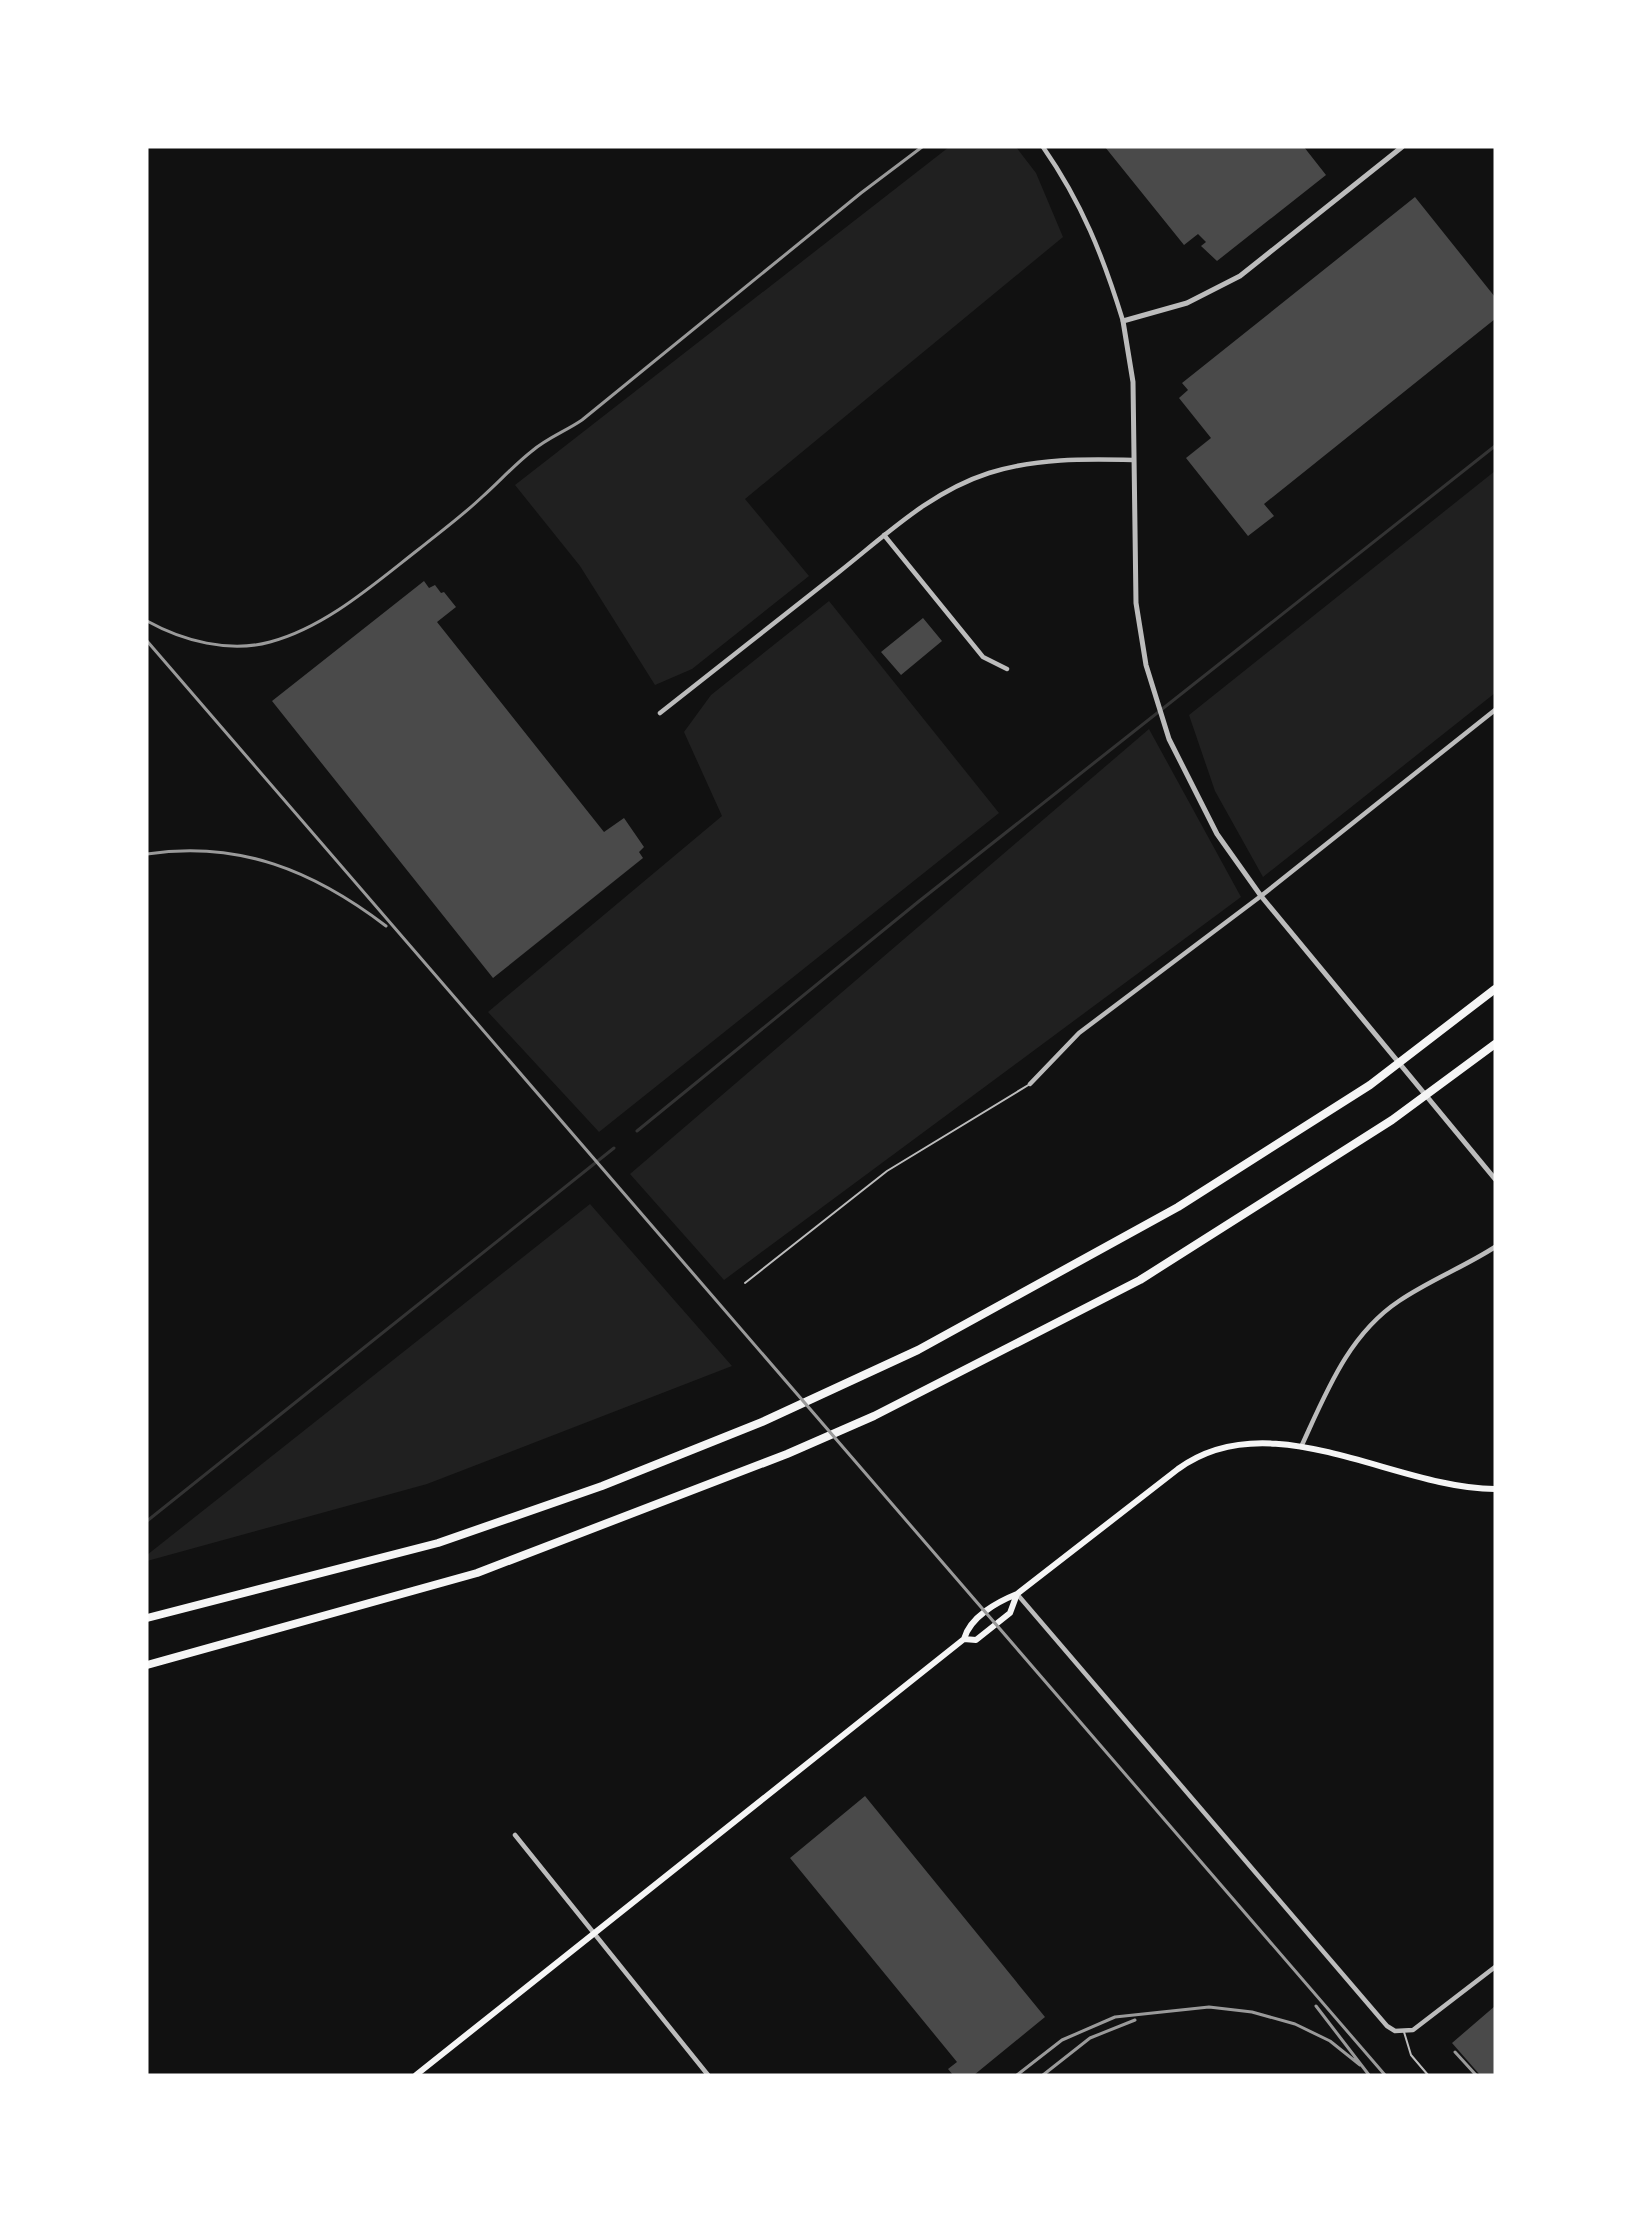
<svg xmlns="http://www.w3.org/2000/svg" width="1642" height="2222" font-family="Figtree,sans-serif">
<style>
.green{fill:#202020}
.lines{fill:none;stroke-linecap:round;stroke-linejoin:round}
.stream{stroke:#333;stroke-width:3}
.building{fill:#4a4a4a}
.service{stroke:#bcbcbc;stroke-width:2}
.minor{stroke:#bcbcbc;stroke-width:4.5}
.tertiary{stroke:#bcbcbc;stroke-width:5}
.secondary{stroke:#f5f5f5;stroke-width:6}
.motorway{stroke:#f5f5f5;stroke-width:8}
.rail{stroke:#9a9a9a;stroke-width:3}
</style>
<rect width="100%" height="100%" fill="#111"/>
<path class="green" d="M949,147H1016L1036,173L1063,237L745,499L809,576L692,669L655,685L580,566L515,485Z
M1495,471V693L1263,877L1215,791L1189,715Z
M829,601L999,813L599,1132L488,1012L722,816L684,732L711,695Z
M1149,729L1241,897L724,1280L630,1174Z
M590,1204L732,1366L427,1484L147,1561V1555Z"/>
<g class="lines">
<path class="stream" d="M637,1131L918,902L1495,446
M147,1521L614,1148"/>
</g>
<path class="building" d="M1105,147H1304L1326,175L1217,261L1201,246L1206,242L1198,234L1184,245Z
M1415,197L1495,297V319L1264,504L1274,516L1248,536L1186,458L1211,438L1179,398L1188,390L1182,383Z
M424,581L429,588L435,585L441,593L444,592L456,607L437,622L604,832L624,818L644,847L639,852L643,858L493,978L272,701Z
M923,618L942,641L901,675L881,652Z
M865,1796L1045,2017L974,2075H953L948,2069L957,2062L790,1858Z
M1495,2006V2075H1480L1452,2043Z"/>
<g class="lines">
<path class="service" d="M745,1283L887,1171L1030,1084
M1404,2032L1411,2055L1428,2075"/>
<path class="minor" d="M1043,147C1082,203 1103,256 1123,321
M884,535L983,657L1007,669
M660,713C720,666 779,619 839,572C887,534 930,492 989,473C1037,458 1084,459 1133,460
M1030,1084L1079,1033L1261,896L1495,710
M1301,1447C1326,1393 1348,1335 1399,1301C1430,1280 1464,1267 1495,1247
M1017,1594L1387,2026L1395,2031L1413,2030L1495,1967
M515,1835L708,2075"/>
<path class="tertiary" d="M1402,147L1240,276L1187,303L1123,321L1133,382L1136,603L1146,665L1169,739L1217,834L1261,896L1495,1179"/>
<path class="secondary" d="M964,1639L976,1640L1010,1613L1017,1594
M416,2075L964,1639C970,1617 997,1602 1017,1594L1178,1469C1271,1401 1395,1489 1495,1489"/>
<path class="motorway" d="M147,1618L438,1543L602,1486L762,1422L918,1350L1178,1207L1370,1085L1495,989
M147,1665L477,1573L787,1454L874,1416L1140,1280L1392,1120L1495,1044"/>
<path class="rail" d="M147,621C183,641 229,653 270,642C326,627 374,584 419,549C440,532 462,516 482,497C499,482 514,465 532,451C547,438 566,431 582,420L861,193L922,147
M147,641L1385,2075
M147,854C239,840 314,871 386,926
M1316,2006L1369,2075
M1455,2052L1476,2075
M1017,2075L1062,2040L1115,2017L1209,2007L1252,2012L1295,2024L1330,2041L1360,2065
M1043,2075L1090,2038L1135,2020"/>
</g>
<rect width="1642" height="2222" fill="none" stroke="#ffffff" stroke-width="297"/>
</svg>
